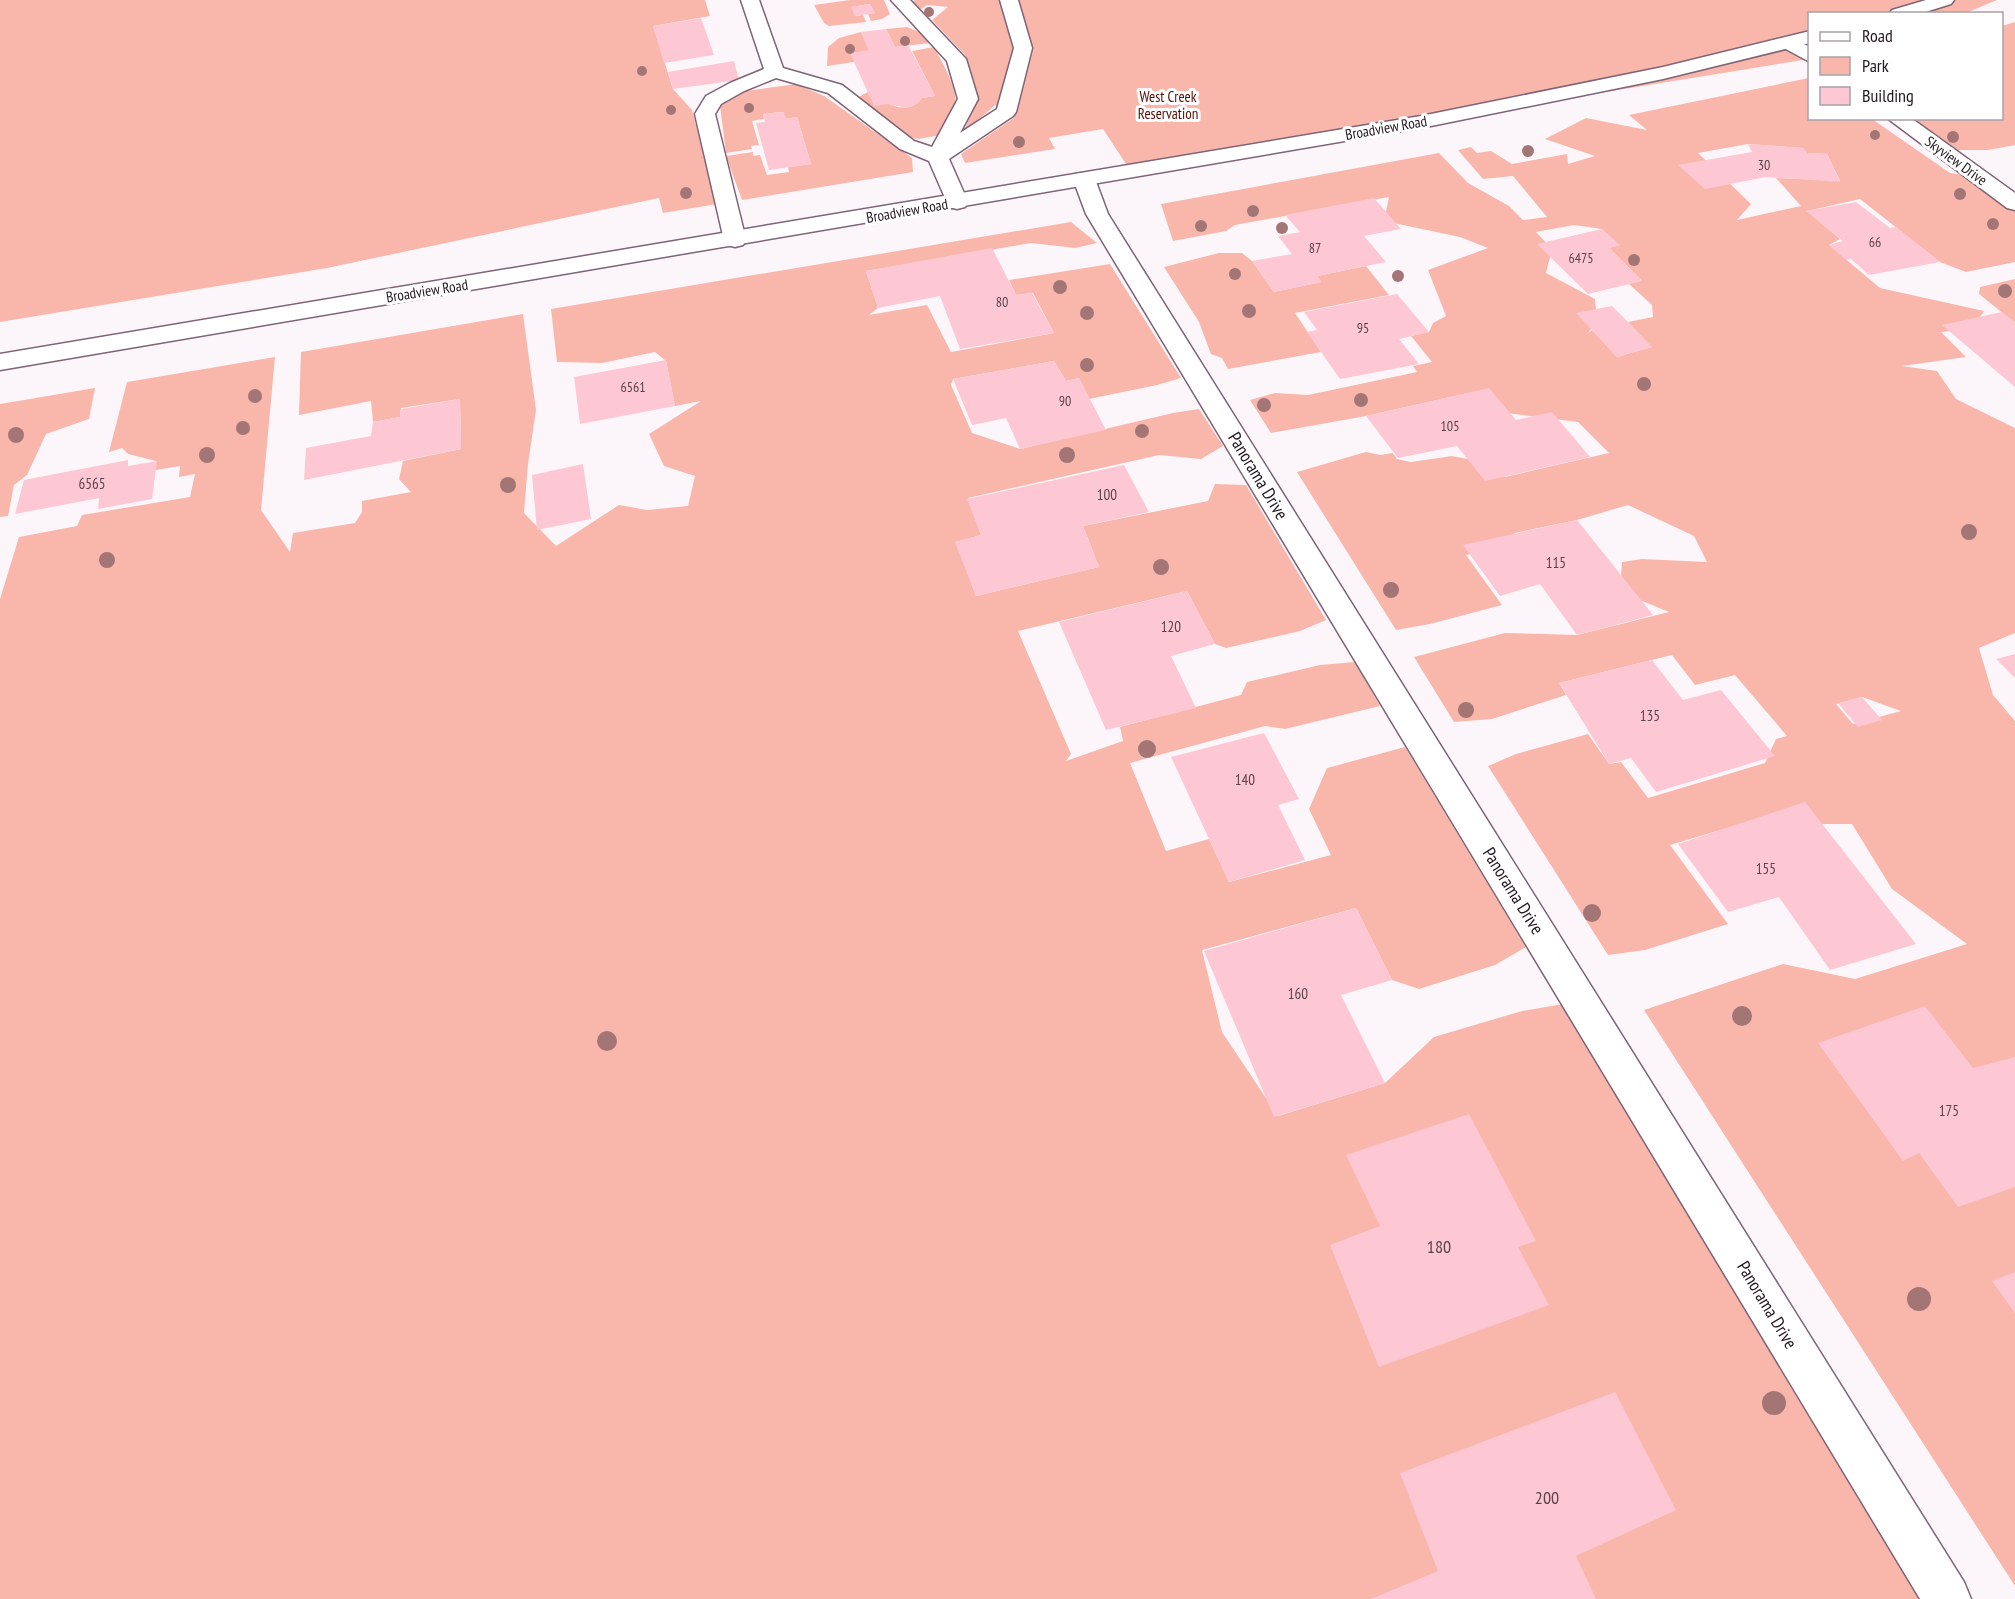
<svg xmlns="http://www.w3.org/2000/svg" width="2015" height="1599" font-family="'PT Sans Narrow',sans-serif">
<style>
.green{fill:#f9b7ac;fill-rule:evenodd}
.building{fill:#fdc7d3}
.lines{fill:none;stroke-linecap:round;stroke-linejoin:round}
.minor-casing{stroke:#7d6476;stroke-width:3}
.major-casing{stroke:#7d6476;stroke-width:3}
.minor{fill:#fff;fill-rule:evenodd}
.major{fill:#fff;fill-rule:evenodd}
.tree{fill:#a37675}
.labels{text-anchor:middle;stroke-width:6;stroke-linejoin:round;paint-order:stroke}
.far-number-label{font-size:14px;fill:#59444c}
.far-park-label{font-size:15px;fill:#5a0e09;stroke:#fff}
.far-street-label{font-size:15px;fill:#22181f;stroke:#fff}
.number-label{font-size:15px;fill:#59444c}
.street-label{font-size:18px;fill:#22181f;stroke:#fff}
.near-number-label{font-size:18px;fill:#59444c}
</style>
<rect width="100%" height="100%" fill="#fcf6fa"/>
<path class="green" d="M0,0H705L710,16L653,26L673,89L692,110L717,204L663,213L659,198L327,268L0,322Z
M850,0H884L890,14L882,19L871,21L868,14L875,13L870,4L852,7L855,16L863,15L866,22L829,26L824,23L814,5Z
M915,0H1997L1966,13L1810,14L1809,59L1421,122L1132,173L1103,129L1049,138L1055,149L965,163L961,154L1015,117L995,105L963,134L977,98L965,55L932,20L948,7L927,5L918,11L912,2Z
M2015,22V145L1988,150H1957L1915,119L2002,118V26Z
M907,27L924,34L931,43L895,47L886,29Z
M861,32L869,50L854,62L827,66L828,47L839,38Z
M934,47C944,66 961,92 954,115C952,122 945,129 941,135L918,139L905,136L855,99L868,92C884,102 907,118 922,98L935,96L912,51Z
M1809,78L1810,118L1872,119L1950,173L1991,179L2015,195V262L1966,272L1940,262L1860,199L1807,211L1840,239L1829,245L1880,288L1984,311L1972,329L1941,332L1966,357L1902,366L1937,371L1956,399L2015,428V633L1979,648L1993,695L2015,721V1586L1644,1010L1783,964L1855,979L1967,944L1892,889L1852,824H1812L1798,807L1670,845L1728,924L1645,950L1608,955L1488,766L1516,754L1588,734L1609,764L1621,762L1648,798L1765,763L1776,739L1787,736L1735,675L1695,685L1672,655L1559,683L1566,695L1492,719L1454,722L1414,657L1505,633L1577,635L1669,612L1620,592L1622,562L1642,559L1707,562L1694,536L1628,505L1577,520L1515,533L1503,547L1466,555L1502,605L1430,624L1396,630L1297,472L1366,452L1380,455L1393,453L1397,459L1411,462L1452,456L1493,464L1505,477L1609,453L1578,422L1491,411L1468,393L1366,416L1271,433L1250,400L1275,393L1308,395L1417,372L1413,366L1432,362L1411,336L1429,332L1433,323L1446,316L1428,270L1488,248L1460,237L1384,221L1389,197L1235,225L1226,231L1173,241L1161,204L1439,153L1468,183L1509,206L1523,220L1547,217L1513,176L1483,179L1458,150L1471,147L1477,153L1491,151L1512,164L1567,154L1568,164L1595,156L1545,139L1586,118L1647,130L1629,115ZM1748,144L1803,148L1807,153L1827,154L1840,181L1776,178L1801,206L1737,220L1751,204L1698,153ZM1574,225L1602,229L1619,245L1609,248L1641,280L1629,284L1652,305L1653,317L1628,322L1651,347L1617,357L1592,330L1588,333L1597,322L1595,299L1546,273L1552,249L1536,232ZM1862,697L1901,711L1853,724L1836,704Z
M796,84L824,96L912,158L913,172L742,200L726,156L753,152V156L760,155L767,175L789,172L788,167L811,164L797,117L786,119L783,112L763,114L764,119L752,121L759,145L751,146L752,149L726,153L720,106L746,91Z
M1071,222L1097,243L1075,248L1031,243L866,271L878,308L869,315L927,305L951,352L1054,333L1033,293L1016,295L1009,280L1110,264L1181,378L1157,385L1089,399L1079,378L1066,381L1054,361L953,379L951,385L972,433L1020,449L1173,413L1199,409L1223,446L1201,459L1159,455L968,498L981,535L956,542L976,596L1099,567L1083,526L1208,501L1215,484L1246,485L1326,620L1300,631L1226,648L1215,644L1187,591L1018,631L1071,754L1066,761L1123,741L1120,727L1241,695L1247,682L1320,665L1355,662L1380,706L1285,729L1265,726L1130,763L1166,851L1209,839L1229,882L1331,855L1309,809L1327,768L1405,747L1526,947L1495,965L1419,989L1392,980L1356,908L1202,950L1222,1032L1278,1116L1385,1083L1434,1037L1522,1011L1563,1004L1923,1599H0V599L19,537L77,526L82,515L190,497L195,474L179,477L180,466L156,470V461L128,454L122,448L109,452L127,382L275,357L261,510L290,552L293,533L355,523L362,512V501L411,492L399,479L403,461L461,449L460,399L401,408L400,417L373,422L371,401L299,415L301,352L523,314L536,410L528,464L524,513L556,546L619,505L647,510L688,506L695,476L664,466L649,434L701,401L675,406L666,361L655,352L602,363L557,362L551,309Z
M1219,253H1242L1252,261L1274,292L1321,282L1317,276L1366,266L1389,295L1295,313L1321,352L1228,369L1222,358L1211,354L1199,322L1164,267Z
M2015,279V323L1979,294L1980,287Z
M95,388L89,419L46,434L27,475L14,485L8,516L0,517V404Z"/>
<path class="building" d="M870,4L875,13L855,16L851,7Z
M701,18L714,55L664,63L653,26Z
M886,29L895,47L908,45L935,96L922,98L918,103L908,108L888,104L874,106L850,53L869,50L861,32Z
M734,61L739,80L673,89L668,72Z
M784,112L786,119L797,117L811,164L769,170L756,123L765,122L763,114Z
M1748,144L1804,148L1807,153L1827,154L1840,182L1766,177L1705,189L1678,165L1752,152Z
M1374,198L1401,229L1364,236L1386,262L1317,276L1322,282L1274,292L1252,261L1292,254L1278,236L1300,232L1285,215Z
M1856,202L1890,228L1896,227L1940,262L1869,275L1851,259L1846,260L1829,245L1843,241L1806,211Z
M1602,229L1620,245L1609,248L1642,281L1588,294L1537,244Z
M992,248L1016,295L1032,293L1054,333L960,349L940,296L878,308L866,271Z
M1397,294L1429,332L1399,339L1419,364L1340,379L1307,332L1317,330L1304,312Z
M1612,306L1628,322L1652,347L1617,357L1576,313Z
M2002,312L2015,322V387L1942,325Z
M666,360L675,406L580,424L574,377Z
M1054,361L1066,381L1079,378L1106,430L1020,449L1006,418L972,425L953,379Z
M1489,388L1516,420L1552,412L1590,457L1485,481L1457,446L1398,458L1366,416Z
M460,399L461,449L304,480L306,448L371,436L373,422L400,417L401,409Z
M128,460V466L157,461L152,499L98,509L99,498L15,514L24,480Z
M583,464L591,519L537,530L532,475Z
M1124,465L1149,512L1083,526L1099,567L976,596L955,542L981,535L967,499Z
M1577,520L1653,615L1577,635L1540,584L1500,596L1463,545Z
M1187,591L1215,644L1171,656L1196,708L1106,730L1059,622Z
M2015,654V678L1996,659Z
M1652,660L1683,700L1721,690L1775,756L1656,792L1631,758L1609,764L1559,683Z
M1862,697L1882,720L1858,727L1838,703Z
M1264,733L1299,799L1278,805L1305,860L1229,882L1171,757Z
M1805,802L1916,944L1830,970L1779,897L1728,912L1678,844Z
M1356,908L1392,980L1341,995L1385,1083L1274,1117L1204,951Z
M1925,1006L1973,1068L2015,1057V1187L1958,1207L1919,1153L1903,1161L1818,1043Z
M1469,1114L1536,1241L1518,1247L1549,1305L1379,1367L1330,1245L1380,1226L1346,1155Z
M2015,1272V1313L1992,1281Z
M1615,1392L1676,1510L1576,1556L1596,1599H1371L1438,1571L1400,1473Z"/>
<g class="lines">
<g class="minor-casing">
<path id="minor" d="M741,0H759L783,68L842,85L914,141L932,147L958,99L947,61L891,0H910L966,59L978,99L960,133L997,109L1014,48L1000,0H1018L1032,48L1016,112L1013,116L949,159L968,202L965,207L957,209L949,207L929,161L900,149L828,93L776,78L744,91L721,104L715,114L746,240L743,245L735,247L727,245L724,240L695,114L706,96L730,83L764,69Z
M1789,37L1810,47V62L1782,47L1780,43L1782,39Z
M1887,118H1911L2015,193V210L2007,208Z
M1084,173L1092,174L1095,179L1108,214L1964,1582L1971,1599H1920L1086,214L1073,179L1076,174Z"/>
</g>
<g class="major-casing">
<path id="major" d="M1926,0H1954L1951,4L1919,14H1889L1892,10Z
M1810,31V43L1663,79L1421,128L0,370V354L1421,116L1663,67Z"/>
</g>
<use href="#minor" class="minor"/>
<use href="#major" class="major"/>
</g>
<g class="tree">
<circle cx="929" cy="12" r="5"/>
<circle cx="905" cy="41" r="5"/>
<circle cx="850" cy="49" r="5"/>
<circle cx="642" cy="71" r="5"/>
<circle cx="749" cy="108" r="5"/>
<circle cx="671" cy="110" r="5"/>
<circle cx="1875" cy="135" r="5"/>
<circle cx="1953" cy="137" r="6"/>
<circle cx="1019" cy="142" r="6"/>
<circle cx="1528" cy="151" r="6"/>
<circle cx="686" cy="193" r="6"/>
<circle cx="1960" cy="194" r="6"/>
<circle cx="1253" cy="211" r="6"/>
<circle cx="1993" cy="224" r="6"/>
<circle cx="1201" cy="226" r="6"/>
<circle cx="1282" cy="228" r="6"/>
<circle cx="1634" cy="260" r="6"/>
<circle cx="1235" cy="274" r="6"/>
<circle cx="1398" cy="276" r="6"/>
<circle cx="1060" cy="287" r="7"/>
<circle cx="2005" cy="291" r="7"/>
<circle cx="1249" cy="311" r="7"/>
<circle cx="1087" cy="313" r="7"/>
<circle cx="1087" cy="365" r="7"/>
<circle cx="1644" cy="384" r="7"/>
<circle cx="255" cy="396" r="7"/>
<circle cx="1361" cy="400" r="7"/>
<circle cx="1264" cy="405" r="7"/>
<circle cx="243" cy="428" r="7"/>
<circle cx="1142" cy="431" r="7"/>
<circle cx="16" cy="435" r="8"/>
<circle cx="207" cy="455" r="8"/>
<circle cx="1067" cy="455" r="8"/>
<circle cx="508" cy="485" r="8"/>
<circle cx="1969" cy="532" r="8"/>
<circle cx="107" cy="560" r="8"/>
<circle cx="1161" cy="567" r="8"/>
<circle cx="1391" cy="590" r="8"/>
<circle cx="1466" cy="710" r="8"/>
<circle cx="1147" cy="749" r="9"/>
<circle cx="1592" cy="913" r="9"/>
<circle cx="1742" cy="1016" r="10"/>
<circle cx="607" cy="1041" r="10"/>
<circle cx="1919" cy="1299" r="12"/>
<circle cx="1774" cy="1403" r="12"/>
</g>
<g class="labels">
<g class="far-number-label">
<text x="1764" y="170">30</text>
<text x="1875" y="247">66</text>
<text x="1315" y="253">87</text>
<text x="1581" y="263">6475</text>
<text x="1002" y="307">80</text>
<text x="1363" y="333">95</text>
<text x="633" y="392">6561</text>
<text x="1065" y="406">90</text>
<text x="1450" y="431">105</text>
</g>
<g class="far-park-label">
<text x="1168" y="102">West Creek<tspan x="1168" dy="17">Reservation</tspan></text>
</g>
<g class="far-street-label">
<text transform="translate(1386 128) rotate(-10)" y="5">Broadview Road</text>
<text transform="translate(1956 161) rotate(36)" y="5">Skyview Drive</text>
<text transform="translate(907 211) rotate(-10)" y="5">Broadview Road</text>
<text transform="translate(427 291) rotate(-9)" y="5">Broadview Road</text>
</g>
<g class="number-label">
<text x="92" y="489">6565</text>
<text x="1107" y="500">100</text>
<text x="1556" y="568">115</text>
<text x="1171" y="632">120</text>
<text x="1650" y="721">135</text>
<text x="1245" y="785">140</text>
<text x="1766" y="874">155</text>
<text x="1298" y="999">160</text>
<text x="1949" y="1116">175</text>
</g>
<g class="street-label">
<text transform="translate(1258 476) rotate(59)" y="6">Panorama Drive</text>
<text transform="translate(1513 891) rotate(58)" y="6">Panorama Drive</text>
<text transform="translate(1767 1305) rotate(59)" y="6">Panorama Drive</text>
</g>
<g class="near-number-label">
<text x="1439" y="1253">180</text>
<text x="1547" y="1504">200</text>
</g>
</g>
<rect x="1808" y="12" width="195" height="108" fill="#ffffff" stroke="#a7a3a5" stroke-width="1.5"/>
<rect x="1820" y="32" width="30" height="9" fill="#ffffff" stroke="#a7a3a5" stroke-width="1.5"/>
<text x="1862" y="42" font-size="18" fill="#22181f">Road</text>
<rect x="1820" y="57" width="30" height="18" fill="#f9b7ac" stroke="#a7a3a5" stroke-width="1.5"/>
<text x="1862" y="72" font-size="18" fill="#22181f">Park</text>
<rect x="1820" y="87" width="30" height="18" fill="#fdc7d3" stroke="#a7a3a5" stroke-width="1.5"/>
<text x="1862" y="102" font-size="18" fill="#22181f">Building</text>
</svg>
